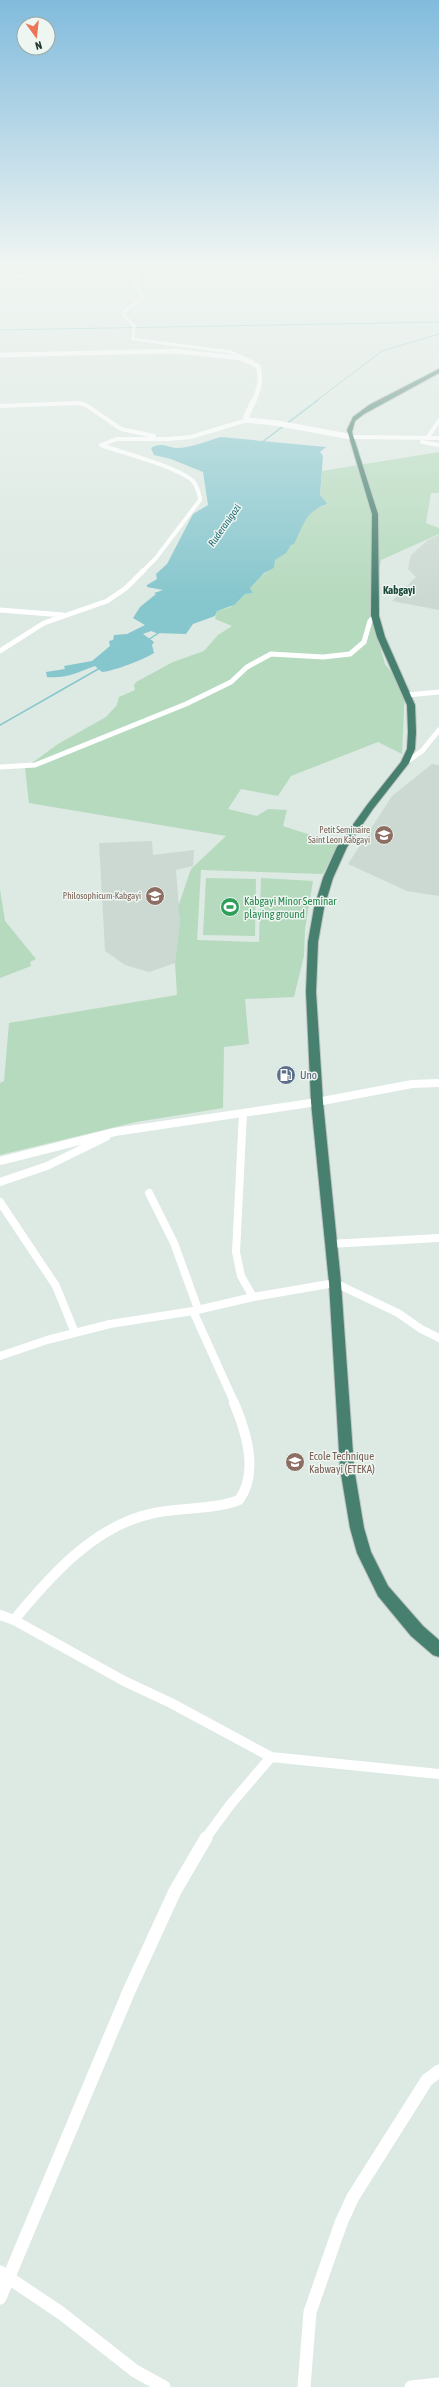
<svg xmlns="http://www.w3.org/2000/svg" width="439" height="2387" font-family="'Asap Condensed',sans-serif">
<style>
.built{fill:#ccd9d2}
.green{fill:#b6dabe}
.water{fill:#86c6cd}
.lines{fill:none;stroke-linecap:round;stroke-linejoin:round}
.stream-far1{stroke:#86c6cd;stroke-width:1}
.stream{stroke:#86c6cd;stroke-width:1.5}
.trunk-casing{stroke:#bcc3c1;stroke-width:2}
.minor-far5{stroke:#fff;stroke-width:3}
.minor-far4{stroke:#fff;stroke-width:4}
.minor-far3{stroke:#fff;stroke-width:5}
.minor-far2{stroke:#fff;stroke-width:8}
.minor-far1{stroke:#fff;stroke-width:10}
.minor{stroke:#fff;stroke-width:13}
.tertiary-far1{stroke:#fff;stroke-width:4.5}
.tertiary{stroke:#fff;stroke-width:5.5}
.trunk{fill:#488070;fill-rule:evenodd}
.labels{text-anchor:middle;stroke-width:3;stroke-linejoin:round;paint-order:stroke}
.far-education-label{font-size:9px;fill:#785e54;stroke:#eef6f1;text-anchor:end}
.far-water-label{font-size:10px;font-style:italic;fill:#1d6771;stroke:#eef6f1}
.far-quarter-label{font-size:11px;font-weight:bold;fill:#1d493c;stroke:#eef6f1}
.leisure-label{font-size:11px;fill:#27864d;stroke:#eef6f1;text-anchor:start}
.service-label{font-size:11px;fill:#4e5e75;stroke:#eef6f1;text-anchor:start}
.education-label{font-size:11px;fill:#785e54;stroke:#eef6f1;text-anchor:start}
</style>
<rect width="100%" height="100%" fill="#dde9e3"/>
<path class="built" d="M439,535V610L392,601L416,577L408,569L411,555L428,540Z
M432,764L439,765V896L407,891L348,864L392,796Z
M152,841L153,855L194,850L193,866L176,870L180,920L175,963L149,972L125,965L105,951L99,843Z"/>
<path class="green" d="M439,452V493H431L426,523L439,528V534L381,560L371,615L385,664L405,689L402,754L378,742L291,776L278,796L241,789L228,809L257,816L268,809L287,810L283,826L338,844L323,874L201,870L197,940L259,942L261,878L313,881L305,929L304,956L294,997L245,999L249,1044L224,1047L223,1108L136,1122L0,1155V1083L4,1081L9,1023L177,995L175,963L180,920L178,907L191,869L226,836L29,803L25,768L58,744L106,717L117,705L119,697L135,690L134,685L136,682L173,662L204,651L218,635L232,626L215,619L217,611L231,607L245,594L253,593L250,588C256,580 265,572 274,568L275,560L291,545L309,513L315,509L329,504L320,496L322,471Z
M206,878L256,879L255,936L203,935Z
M0,889L5,921L36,959L30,962L31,966L0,978Z"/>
<path class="water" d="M221,437L326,447L320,452L323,456L320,495L328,504C306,510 304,524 294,544L291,545L286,553L275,560L274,568L264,573L250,588L253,593L245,594L234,605L217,611L215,616L193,624L186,634L156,633L151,631L143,634L154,642L152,645L154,653C143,660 114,671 102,672L95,666C78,672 66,679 47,677L46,672L65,669L64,666L92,661L110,646L109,641L113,640L114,635L127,634L145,625L133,618L140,607L156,594L154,593L163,590L147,587V585L157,579L156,574L167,564L193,514L208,505L203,472L171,459L154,455L151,448C160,442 167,447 176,448C192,448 206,441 221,437Z"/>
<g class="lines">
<path class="stream-far1" d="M0,330L439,322
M316,401L382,351L439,334"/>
<path class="stream" d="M261,443L318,400
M148,640L160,632
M0,725L100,668"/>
<g class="trunk-casing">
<path id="trunk" d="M439,369V373L364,414L355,421L352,432L378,514L379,616L385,637L415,705L416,732L415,749L409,763L373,809L347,847L333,878L324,908L318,942L316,992L323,1102L341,1283L354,1468L364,1528L371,1552L388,1586L423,1626L439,1640V1657L433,1655L411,1636L378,1596L357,1553L350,1528L340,1468L329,1283L311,1102L306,992L308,942L314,908L323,878L337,847L367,805L401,762L407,749L408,732L407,705L377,637L371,616L372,514L347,430L353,417L369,405Z"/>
</g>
<path class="minor-far5" d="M110,265L139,274L135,284L143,298L122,313L134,326L133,339L231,352L253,362
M0,280L68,265"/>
<path class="minor-far4" d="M0,406L79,403L86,405L121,429L154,436
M352,437L439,438
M427,438L439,421
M168,439L191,437L247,420
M422,442L439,445
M142,572L156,558L200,500C200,495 196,484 192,480C172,465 126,454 101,445L117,439H172"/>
<path class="minor-far3" d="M0,610L63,615
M0,651L44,623L107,601L126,588L143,571
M407,695L439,692
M405,763L422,751L439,730
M0,767L35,765L186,704L231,682L247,667L271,654L323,657L350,654L364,642L370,621L375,616"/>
<path class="minor-far2" d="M243,1113L236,1252L241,1276L253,1297
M0,1161L115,1132L317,1102L412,1084L439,1083
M0,1182L47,1166L106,1137
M149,1193L174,1243L198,1309
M0,1202L56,1286L75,1333
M329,1244L439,1238
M193,1311L235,1404
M0,1356L47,1340L110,1324L193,1311L253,1297L335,1283L398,1313L421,1329L439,1338"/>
<path class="minor-far1" d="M0,1615L14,1620L124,1681L171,1703L271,1757L439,1774
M14,1620C51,1575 95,1525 154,1513C182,1507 213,1510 239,1500C259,1473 246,1431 234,1403
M205,1839L230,1805L271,1757"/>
<path class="minor" d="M0,2272L61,2313L135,2371L164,2387
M0,2298L129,1991L175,1891L206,1838
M304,2387L310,2312L341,2223L353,2197L427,2080L439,2071
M411,2387L439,2384"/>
<path class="tertiary-far1" d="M0,355L175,351L240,358L258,366C262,379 259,389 254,401"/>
<path class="tertiary" d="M254,400L246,417L247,420L276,423L352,437"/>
<use href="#trunk" class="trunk"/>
</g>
<linearGradient id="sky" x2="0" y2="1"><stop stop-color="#81bbdd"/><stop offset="0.44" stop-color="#f0f5f2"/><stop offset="1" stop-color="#f0f5f2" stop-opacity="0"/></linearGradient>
<rect width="439" height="599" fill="url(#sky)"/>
<defs>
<g id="university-disc" transform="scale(1)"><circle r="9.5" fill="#8d6e63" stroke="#eef6f1"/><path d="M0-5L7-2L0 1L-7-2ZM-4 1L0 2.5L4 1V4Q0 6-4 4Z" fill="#fff"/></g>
<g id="school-disc" transform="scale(1)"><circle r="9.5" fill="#8d6e63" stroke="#eef6f1"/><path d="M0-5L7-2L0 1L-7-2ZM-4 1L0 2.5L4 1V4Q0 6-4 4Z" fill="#fff"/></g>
<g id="stadium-disc" transform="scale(1)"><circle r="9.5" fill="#2e9e5b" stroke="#eef6f1"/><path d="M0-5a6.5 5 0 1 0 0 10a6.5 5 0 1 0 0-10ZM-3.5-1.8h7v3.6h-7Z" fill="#fff"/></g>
<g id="fuel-disc" transform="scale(1)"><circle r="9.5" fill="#5c6f8a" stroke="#eef6f1"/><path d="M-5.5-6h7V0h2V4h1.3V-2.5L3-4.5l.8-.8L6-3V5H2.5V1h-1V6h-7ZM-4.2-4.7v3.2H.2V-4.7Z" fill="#fff"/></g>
</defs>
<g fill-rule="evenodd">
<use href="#university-disc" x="384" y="835"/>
<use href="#school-disc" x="155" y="896"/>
<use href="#stadium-disc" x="230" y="907"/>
<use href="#fuel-disc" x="286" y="1075"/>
<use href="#school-disc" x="295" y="1462"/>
</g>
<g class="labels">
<g class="far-education-label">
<text x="370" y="833">Petit Seminaire<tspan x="370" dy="10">Saint Leon Kabgayi</tspan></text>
<text x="141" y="899">Philosophicum-Kabgayi</text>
</g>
<g class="far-water-label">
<text transform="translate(224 525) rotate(-55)" y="4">Ruderanigozi</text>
</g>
<g class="far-quarter-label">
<text x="399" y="594">Kabgayi</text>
</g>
<g class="leisure-label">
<text x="244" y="905">Kabgayi Minor Seminar<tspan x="244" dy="13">playing ground</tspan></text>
</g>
<g class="service-label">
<text x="300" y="1079">Uno</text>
</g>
<g class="education-label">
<text x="309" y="1460">Ecole Technique<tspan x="309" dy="13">Kabwayi (ETEKA)</tspan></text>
</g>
</g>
<g transform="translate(36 36) rotate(165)"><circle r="19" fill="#eef6f1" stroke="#9caaa4"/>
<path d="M0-3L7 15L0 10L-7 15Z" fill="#ed7557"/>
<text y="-6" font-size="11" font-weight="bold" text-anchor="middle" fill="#203830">N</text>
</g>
</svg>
